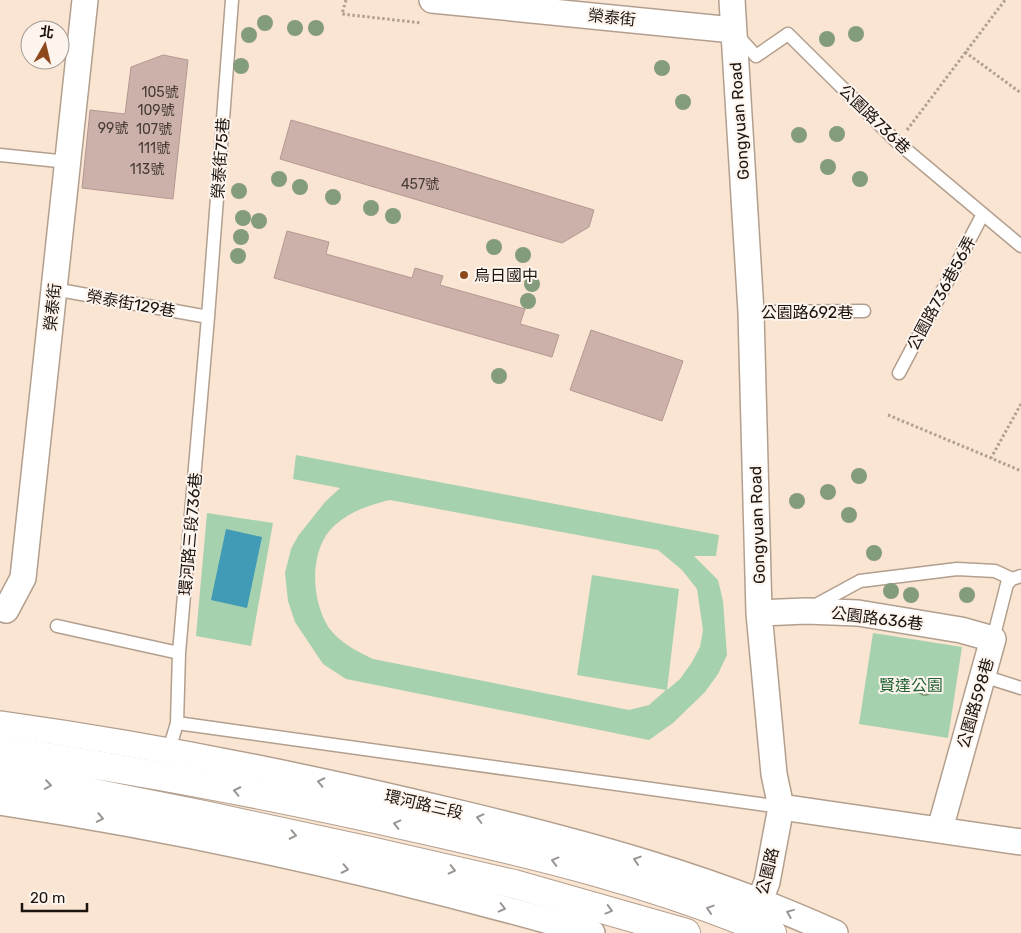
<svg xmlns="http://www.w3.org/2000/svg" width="1021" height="933" font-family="Rubik,'Noto Sans TC',sans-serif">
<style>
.green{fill:#a6d1ae;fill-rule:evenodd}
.water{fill:#419ab6}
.building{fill:#ccb1aa;stroke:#b49892}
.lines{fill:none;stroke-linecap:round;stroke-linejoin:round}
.lane-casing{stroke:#b39f8e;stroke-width:15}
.street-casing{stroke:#b39f8e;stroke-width:28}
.secondary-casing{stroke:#b39f8e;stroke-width:30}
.path{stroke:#b19f91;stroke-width:3;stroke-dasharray:2.5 2.5;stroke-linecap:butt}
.lane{stroke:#fff;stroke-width:12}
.street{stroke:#fff;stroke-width:25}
.secondary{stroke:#fff;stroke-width:28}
.tree{fill:#839c7b}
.oneway{stroke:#999593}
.poi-dot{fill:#8d491c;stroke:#fdf4ed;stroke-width:2}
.labels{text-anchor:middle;stroke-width:4;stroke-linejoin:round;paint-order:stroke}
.number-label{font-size:14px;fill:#483b35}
.street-label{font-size:16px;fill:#1c140e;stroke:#fdf4ed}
.poi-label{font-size:16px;fill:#1c140e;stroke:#fdf4ed;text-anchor:start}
.park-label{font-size:16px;fill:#216234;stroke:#fdf4ed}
</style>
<rect width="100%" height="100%" fill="#fae4d2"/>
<path class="green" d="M296,455L719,535L716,556H694L718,580L723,601L727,655L718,674L705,692L673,723L649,740L346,679L323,664L295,622L288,601L285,573L291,549L298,536L325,502L340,488L293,479ZM390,500L658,550L682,570L697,589L703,630L700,647L692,662L680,679L667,690L679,589L592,575L577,675L666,690L649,705L629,710L373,659C357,651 340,643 329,628C311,601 308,549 335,525C351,511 369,505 390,500Z
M207,513L273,523L251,646L196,636Z
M873,633L962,647L948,738L859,724Z"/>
<path class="water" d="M226,529L262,537L247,608L211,600Z"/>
<path class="building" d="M163,55L188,60L173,199L82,188L90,110L125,114L131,67Z
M291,120L436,162L594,210L589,227L562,243L280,159Z
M287,231L329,242L326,254L412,278L415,268L443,276L440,285L525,309L520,324L559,335L552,357L274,278Z
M591,330L683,361L662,421L570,390Z"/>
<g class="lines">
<g class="lane-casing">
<path id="lane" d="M737,35L756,56L788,34L897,142L1021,246
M0,155L68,162
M54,289L208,317
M751,312L864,311
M899,373L983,214
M814,606L860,581L957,569L995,571L1012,579
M57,626L179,653
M993,639L1007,584L1012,579L1021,576
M983,676L1021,688
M177,723L781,807
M169,750L177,723L179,653L208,317L232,0"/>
</g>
<g class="street-casing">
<path id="street" d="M432,0L733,30
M732,0L751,312L759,613L774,774L781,807L1021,842
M6,610L23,578L85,0
M759,613L806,611L858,613L961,630L993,639L940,829
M0,724C152,745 302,775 451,811C582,842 712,877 835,933
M0,802C200,832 398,878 592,933
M754,916L767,882L781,807"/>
</g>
<g class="secondary-casing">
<path id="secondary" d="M0,750C140,770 278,797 416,828C537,855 658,884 772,933
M0,778L68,788L204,815L370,851L514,884L686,933"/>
</g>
<path class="path" d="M346,0L342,14L422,23
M965,52L1021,93
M907,130L1005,0
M1021,404L991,458L1021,471
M888,415L991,458"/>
<use href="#lane" class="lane"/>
<use href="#street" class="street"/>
<use href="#secondary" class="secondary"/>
</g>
<g class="tree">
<circle cx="265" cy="23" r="8"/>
<circle cx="295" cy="28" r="8"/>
<circle cx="316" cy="28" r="8"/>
<circle cx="856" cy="34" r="8"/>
<circle cx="249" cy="35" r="8"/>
<circle cx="827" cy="39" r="8"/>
<circle cx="241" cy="66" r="8"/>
<circle cx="662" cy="68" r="8"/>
<circle cx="683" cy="102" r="8"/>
<circle cx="837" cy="134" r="8"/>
<circle cx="799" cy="135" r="8"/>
<circle cx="828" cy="167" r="8"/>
<circle cx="279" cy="179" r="8"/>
<circle cx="860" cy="179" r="8"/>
<circle cx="300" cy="187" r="8"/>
<circle cx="239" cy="191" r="8"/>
<circle cx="333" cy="197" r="8"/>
<circle cx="371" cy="208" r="8"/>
<circle cx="393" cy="216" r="8"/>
<circle cx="243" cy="218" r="8"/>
<circle cx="259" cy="221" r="8"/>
<circle cx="241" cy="237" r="8"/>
<circle cx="494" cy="247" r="8"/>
<circle cx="523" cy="255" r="8"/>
<circle cx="238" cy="256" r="8"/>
<circle cx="532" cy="284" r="8"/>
<circle cx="528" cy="301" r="8"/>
<circle cx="499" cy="376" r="8"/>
<circle cx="859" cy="476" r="8"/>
<circle cx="828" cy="492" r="8"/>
<circle cx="797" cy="501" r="8"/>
<circle cx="849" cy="515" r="8"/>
<circle cx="874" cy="553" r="8"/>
<circle cx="891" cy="591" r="8"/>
<circle cx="911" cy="595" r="8"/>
<circle cx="967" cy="595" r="8"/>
<circle cx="925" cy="688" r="8"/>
</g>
<defs><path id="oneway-chevron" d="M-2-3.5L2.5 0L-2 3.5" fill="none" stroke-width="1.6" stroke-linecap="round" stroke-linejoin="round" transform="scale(1.25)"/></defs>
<g class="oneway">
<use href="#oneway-chevron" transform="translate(321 782) rotate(-168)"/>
<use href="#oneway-chevron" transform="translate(48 785) rotate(8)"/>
<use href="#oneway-chevron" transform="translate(237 791) rotate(-168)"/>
<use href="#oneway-chevron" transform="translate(100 818) rotate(11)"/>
<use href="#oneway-chevron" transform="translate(480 818) rotate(-166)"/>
<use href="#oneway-chevron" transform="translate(397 824) rotate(-167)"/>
<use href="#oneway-chevron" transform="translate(293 835) rotate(12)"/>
<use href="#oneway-chevron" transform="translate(637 860) rotate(-162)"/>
<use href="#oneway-chevron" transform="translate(555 861) rotate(-165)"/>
<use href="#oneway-chevron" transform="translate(345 869) rotate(12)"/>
<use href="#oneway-chevron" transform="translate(452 870) rotate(13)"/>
<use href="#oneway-chevron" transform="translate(502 908) rotate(14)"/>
<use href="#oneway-chevron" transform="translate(710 909) rotate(-162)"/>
<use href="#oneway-chevron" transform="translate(609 910) rotate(15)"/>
<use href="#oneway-chevron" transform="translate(790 913) rotate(-158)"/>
</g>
<circle class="poi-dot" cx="464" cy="275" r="5"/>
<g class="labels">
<g class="number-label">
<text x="160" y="97">105號</text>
<text x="156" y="115">109號</text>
<text x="113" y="133">99號</text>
<text x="154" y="134">107號</text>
<text x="154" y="153">111號</text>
<text x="147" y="174">113號</text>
<text x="420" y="189">457號</text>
</g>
<g class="street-label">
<text transform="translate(612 17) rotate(6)" y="6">榮泰街</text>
<text transform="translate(875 119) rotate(44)" y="6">公園路736巷</text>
<text transform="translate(739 121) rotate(-94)" y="6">Gongyuan Road</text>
<text transform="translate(220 158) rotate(-86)" y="6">榮泰街75巷</text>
<text transform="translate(941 293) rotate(-62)" y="6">公園路736巷56弄</text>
<text transform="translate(131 303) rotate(10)" y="6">榮泰街129巷</text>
<text transform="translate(52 307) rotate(-84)" y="6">榮泰街</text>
<text x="807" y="318">公園路692巷</text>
<text transform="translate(757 525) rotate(-92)" y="6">Gongyuan Road</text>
<text transform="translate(190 534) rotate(-85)" y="6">環河路三段736巷</text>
<text transform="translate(877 618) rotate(7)" y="6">公園路636巷</text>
<text transform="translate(975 703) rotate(-74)" y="6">公園路598巷</text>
<text transform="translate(424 804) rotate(13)" y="6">環河路三段</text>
<text transform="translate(767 871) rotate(-76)" y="6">公園路</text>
</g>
<g class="poi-label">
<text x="474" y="281">烏日國中</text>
</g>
<g class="park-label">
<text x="911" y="691">賢達公園</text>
</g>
</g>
<g transform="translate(45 45) rotate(8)"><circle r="24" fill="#fdf4ed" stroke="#a39a94"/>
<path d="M0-4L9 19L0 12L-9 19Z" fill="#8d491c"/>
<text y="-8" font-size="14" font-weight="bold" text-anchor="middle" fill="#1c140e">北</text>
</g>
<path d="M22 903v8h65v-8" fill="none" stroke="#1c140e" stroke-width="2.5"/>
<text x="30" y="903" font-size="15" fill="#1c140e" stroke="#fdf4ed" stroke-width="4" paint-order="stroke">20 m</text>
</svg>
